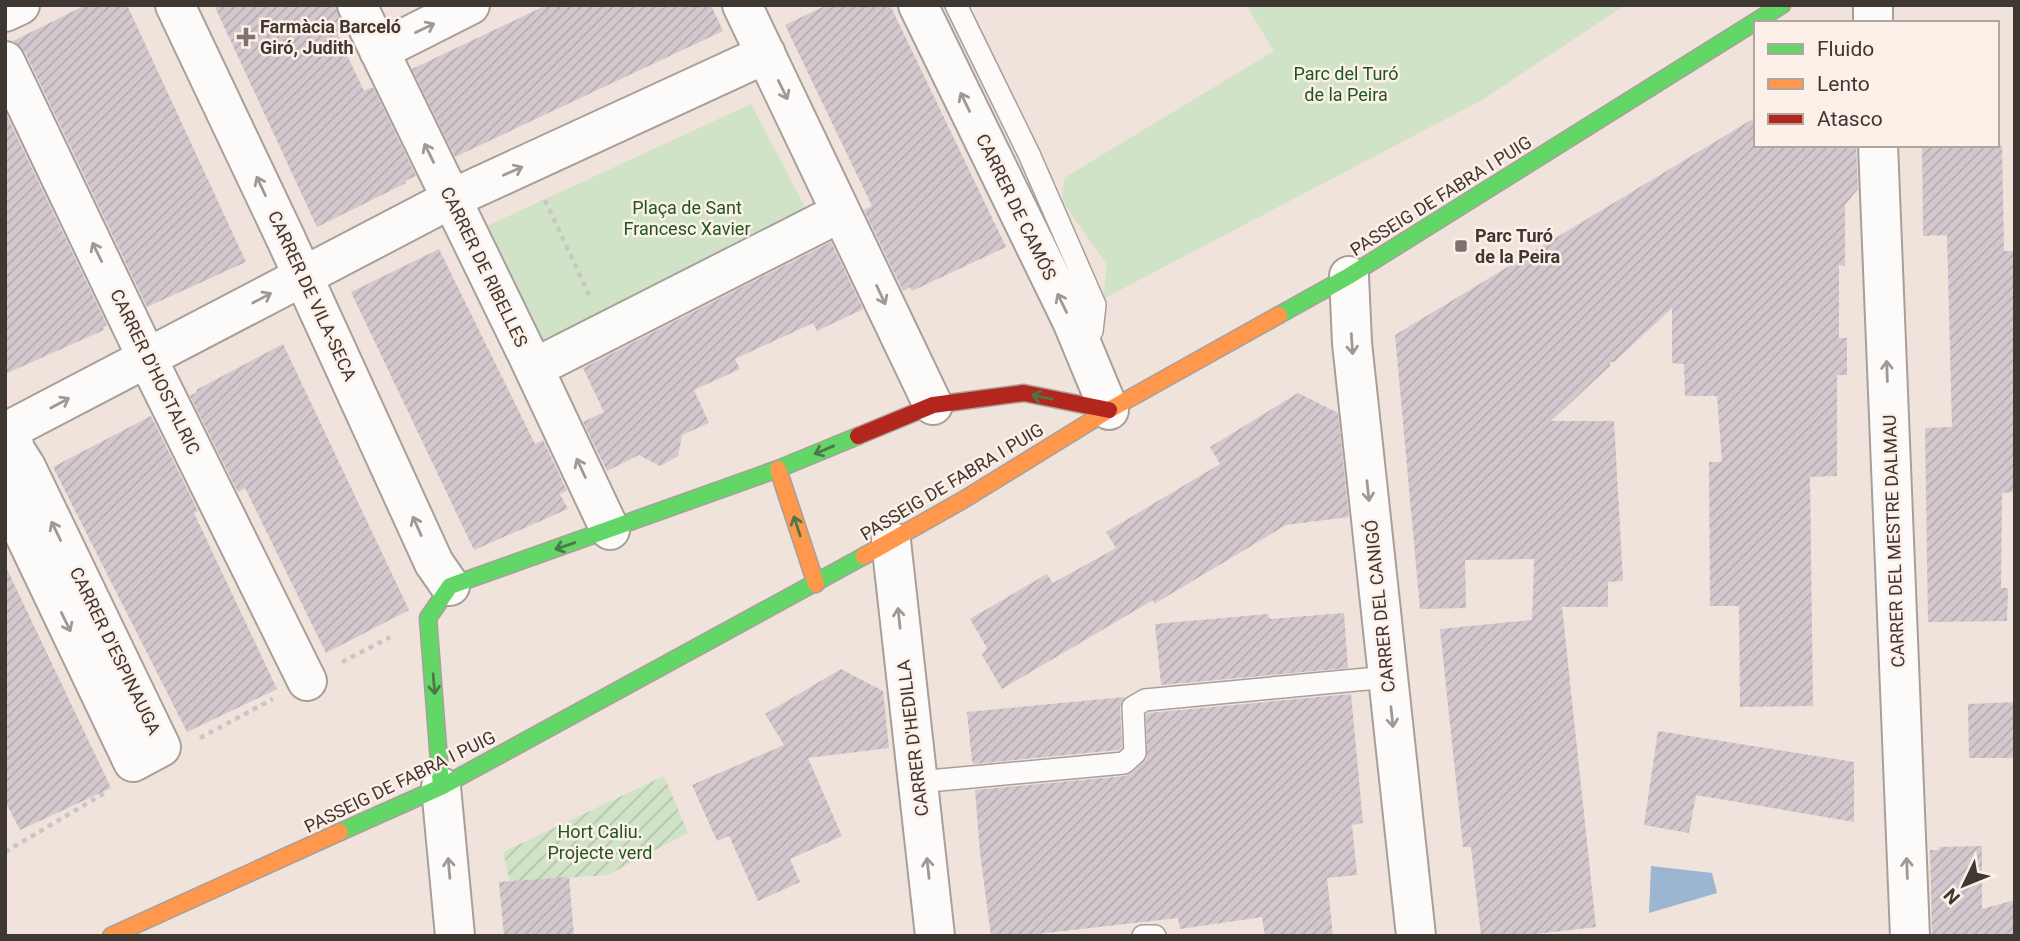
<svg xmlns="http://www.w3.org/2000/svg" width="2020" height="941" font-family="Roboto,sans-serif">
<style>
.green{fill:#d1e3c7}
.garden{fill:url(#garden-furrows)}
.water{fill:#9cb5d1}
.building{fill:url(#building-hatch)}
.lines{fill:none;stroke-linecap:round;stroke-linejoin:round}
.lane-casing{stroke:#a99f9a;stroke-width:24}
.street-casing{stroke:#a99f9a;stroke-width:42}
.fast-casing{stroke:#a99f9a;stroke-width:19}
.slow-casing{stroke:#a99f9a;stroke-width:19}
.jam-casing{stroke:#a99f9a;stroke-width:19}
.path{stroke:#cac7c3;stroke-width:4.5;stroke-dasharray:5 5;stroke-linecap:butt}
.lane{stroke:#fdfbfa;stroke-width:21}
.street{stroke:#fdfbfa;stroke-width:38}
.fast{stroke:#63d668;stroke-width:16}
.slow{stroke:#ff974d;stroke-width:16}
.jam{stroke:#b3261e;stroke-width:16}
.oneway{stroke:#9e9996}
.oneway2{stroke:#4d7747}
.poi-dot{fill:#7d736c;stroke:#fdf0e8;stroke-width:2.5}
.labels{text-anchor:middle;stroke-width:5;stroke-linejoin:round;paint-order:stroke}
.poi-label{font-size:18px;font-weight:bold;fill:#3f3731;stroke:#fdf0e8;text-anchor:start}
.park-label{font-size:18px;fill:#1c581e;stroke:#fdf0e8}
.street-label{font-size:18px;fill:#3f3731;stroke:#fdf0e8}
</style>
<defs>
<pattern id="garden-furrows" width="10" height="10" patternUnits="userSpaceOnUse" patternTransform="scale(1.75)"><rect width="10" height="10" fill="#d1e3c7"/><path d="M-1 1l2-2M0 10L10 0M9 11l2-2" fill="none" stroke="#b4c3ab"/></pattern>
<pattern id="building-hatch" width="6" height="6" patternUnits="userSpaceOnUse" patternTransform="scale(1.75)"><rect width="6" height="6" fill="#d2c8ce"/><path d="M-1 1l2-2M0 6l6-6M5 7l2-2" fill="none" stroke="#b5acb1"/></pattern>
</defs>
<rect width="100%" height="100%" fill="#efe3db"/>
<path class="green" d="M1246,5H1625L1482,100L1103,299L1107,265L1062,201L1064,178L1274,51Z
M751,104L823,241L545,368L478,230Z"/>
<path class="garden" d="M664,776L688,833L607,875L510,882L503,852Z"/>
<path class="water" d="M1651,866L1712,873L1717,893L1649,913Z"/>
<path class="building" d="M86,5H127L246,262L147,307L25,52L13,41Z
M214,5H335L346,32L338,36L364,91L373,87L416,176L405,181L406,183L317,227Z
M547,5H711L723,31L455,157L412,69Z
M827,5H890L1006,247L912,291L910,287L903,291L864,210L872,206L785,25Z
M5,112L107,325L103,327L104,330L5,374Z
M1756,117V145H1856L1858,189L1845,205V266L1839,265V338H1847V375H1837V476L1810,477L1813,706L1740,707L1739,606H1710L1709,462H1722L1717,396H1685L1684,364L1672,363V308L1614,362H1610V366L1551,421H1614L1623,581L1608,582V607H1562L1596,927L1517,936H1481L1471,847H1463L1440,629L1532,620L1534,559L1465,560L1466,608L1420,609L1395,335Z
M1922,145H2002L2004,251H2015V492L2002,493L2001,588H2008L2007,621L1928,622L1925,428L1952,427L1947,235L1923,236Z
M831,242L863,309L817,331L813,323L735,359L740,369L694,390L709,423L682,435L678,456L660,466L639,455L607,471L583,422L604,412L583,368Z
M439,249L535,444L543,440L567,491L560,494L568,509L474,550L351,292Z
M283,344L409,610L326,653L245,488L238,492L190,396L197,392L196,390Z
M1298,393L1338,413L1349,517L1286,525L1154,604L1153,600L1002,689L982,655L987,648L970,619L1047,574L1053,583L1116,548L1106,532L1220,464L1210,447Z
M151,416L198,511L194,513L277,689L187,732L53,467Z
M5,565L111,788L20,830L5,801Z
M1344,613L1348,668L1161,685L1155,624L1268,614L1270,619Z
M841,669L883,691L889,748L808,758L842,836L790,859L800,882L758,901L729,836L717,841L692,785L784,745L765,714Z
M1351,694L1363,823L1352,825L1357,875L1327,878L1333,936H1265L1262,917L1180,929L1178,918L1020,936H991L980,853L975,790L1125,776L1132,773L1147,758L1146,714L1149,713Z
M1125,697L1120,707L1122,747L1118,750L973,764L972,761L967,712Z
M2015,702V758H1969L1968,704Z
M1658,731L1854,762V822L1696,795L1689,833L1644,825Z
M1982,846V909L2015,900V936H1932L1930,850H1939V847Z
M569,877L574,936H504L499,882Z"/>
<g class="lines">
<g class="lane-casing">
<path id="lane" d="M956,5L1029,154L1095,305L1092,331L1082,347
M918,782L1124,763L1135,753L1133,707L1145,700L1388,677
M1143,936H1155"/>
</g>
<g class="street-casing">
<path id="street" d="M175,5L285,237L434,563L450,586
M357,5L528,356L610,530
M742,5L933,405
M918,5L1072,321L1109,410
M1873,5V23
M5,12L20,5
M379,51L470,5
M5,61L147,358L307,681
M1878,145L1910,936
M1349,276L1352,343L1416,936
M550,360L822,222
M5,463L15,450L11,429L451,199L766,54
M5,494L133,762L161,747L26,467L15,450
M891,541L935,936
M441,787L455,936"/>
</g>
<g class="fast-casing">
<path id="fast" d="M1279,315L1349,276L1782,5
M441,787L428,618L450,586L778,469L858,436
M340,832L441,787L864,556"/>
</g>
<g class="slow-casing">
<path id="slow" d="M778,469L816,584
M864,556L963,500L1109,410L1279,315
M111,936L340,832"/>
</g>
<g class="jam-casing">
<path id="jam" d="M858,436L933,405L1024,393L1109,410"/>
</g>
<path class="path" d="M545,200L590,297
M342,662L390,637
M200,738L273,699
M5,852L108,791"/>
<use href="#lane" class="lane"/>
<use href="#street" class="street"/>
<use href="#fast" class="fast"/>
<use href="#slow" class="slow"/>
<use href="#jam" class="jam"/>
</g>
<defs><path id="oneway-shaft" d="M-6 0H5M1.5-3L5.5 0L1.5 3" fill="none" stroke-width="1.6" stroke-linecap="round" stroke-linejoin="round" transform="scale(1.75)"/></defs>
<g class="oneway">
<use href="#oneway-shaft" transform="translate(425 28) rotate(-26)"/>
<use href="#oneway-shaft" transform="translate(783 90) rotate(64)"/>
<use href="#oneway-shaft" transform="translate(965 102) rotate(-116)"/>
<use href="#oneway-shaft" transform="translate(429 153) rotate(-116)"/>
<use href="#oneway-shaft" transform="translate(513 171) rotate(-24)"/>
<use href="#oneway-shaft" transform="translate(261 186) rotate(-115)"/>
<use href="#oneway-shaft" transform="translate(97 252) rotate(-116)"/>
<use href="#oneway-shaft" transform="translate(881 295) rotate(65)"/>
<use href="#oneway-shaft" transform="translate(262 298) rotate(-28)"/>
<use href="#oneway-shaft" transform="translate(1062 303) rotate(-116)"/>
<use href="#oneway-shaft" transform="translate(1352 344) rotate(86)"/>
<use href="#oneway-shaft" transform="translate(1887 371) rotate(-92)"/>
<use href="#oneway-shaft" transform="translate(60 403) rotate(-28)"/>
<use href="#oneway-shaft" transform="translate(581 468) rotate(-115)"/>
<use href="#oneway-shaft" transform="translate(1368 491) rotate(84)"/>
<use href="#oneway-shaft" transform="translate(417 526) rotate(-114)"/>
<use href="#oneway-shaft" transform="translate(56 531) rotate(-116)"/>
<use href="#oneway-shaft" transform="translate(899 618) rotate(-96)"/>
<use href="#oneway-shaft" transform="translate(66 622) rotate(64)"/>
<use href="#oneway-shaft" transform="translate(1392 717) rotate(84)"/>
<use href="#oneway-shaft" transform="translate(449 868) rotate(-95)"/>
<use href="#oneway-shaft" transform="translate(928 868) rotate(-96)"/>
<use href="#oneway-shaft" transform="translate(1907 868) rotate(-92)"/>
</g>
<g class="oneway2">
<use href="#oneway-shaft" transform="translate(1042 397) rotate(-169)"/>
<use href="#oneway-shaft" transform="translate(824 450) rotate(157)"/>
<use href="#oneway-shaft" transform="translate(797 526) rotate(-108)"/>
<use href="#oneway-shaft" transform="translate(565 546) rotate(161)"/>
<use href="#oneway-shaft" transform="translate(434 684) rotate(85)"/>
</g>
<g class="poi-dot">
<path d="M242.5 26.5h7v7h7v7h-7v7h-7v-7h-7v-7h7z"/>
<rect x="1454" y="239" width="14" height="14" rx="3.5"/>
</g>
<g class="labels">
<g class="poi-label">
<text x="260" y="33">Farmàcia Barceló<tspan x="260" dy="21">Giró, Judith</tspan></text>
<text x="1475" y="242">Parc Turó<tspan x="1475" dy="21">de la Peira</tspan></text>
</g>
<g class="park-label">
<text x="1346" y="80">Parc del Turó<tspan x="1346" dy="21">de la Peira</tspan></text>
<text x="687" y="214">Plaça de Sant<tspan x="687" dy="21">Francesc Xavier</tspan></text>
<text x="600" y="838">Hort Caliu.<tspan x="600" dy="21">Projecte verd</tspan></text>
</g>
<g class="street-label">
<text transform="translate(1441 196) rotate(-32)" y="6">PASSEIG DE FABRA I PUIG</text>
<text transform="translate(1016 207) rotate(64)" y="6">CARRER DE CAMÓS</text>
<text transform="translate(484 267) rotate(64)" y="6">CARRER DE RIBELLES</text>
<text transform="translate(312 296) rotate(65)" y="6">CARRER DE VILA-SECA</text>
<text transform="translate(155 372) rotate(64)" y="6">CARRER D'HOSTALRIC</text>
<text transform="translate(952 482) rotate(-31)" y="6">PASSEIG DE FABRA I PUIG</text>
<text transform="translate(1894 541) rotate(-92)" y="6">CARRER DEL MESTRE DALMAU</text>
<text transform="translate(1380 606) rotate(-96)" y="6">CARRER DEL CANIGÓ</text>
<text transform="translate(115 651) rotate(64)" y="6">CARRER D'ESPINAUGA</text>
<text transform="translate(913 738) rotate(-97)" y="6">CARRER D'HEDILLA</text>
<text transform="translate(400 782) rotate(-26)" y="6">PASSEIG DE FABRA I PUIG</text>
</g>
</g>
<rect width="2020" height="941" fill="none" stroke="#3f3731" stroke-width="14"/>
<rect x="1754" y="21" width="245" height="126" fill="#fdf0e8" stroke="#b1a69f" stroke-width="2"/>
<rect x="1768" y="44" width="35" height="10" fill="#63d668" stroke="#b1a69f" stroke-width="2"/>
<text x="1817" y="56" font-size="21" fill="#3f3731">Fluido</text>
<rect x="1768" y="79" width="35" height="10" fill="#ff974d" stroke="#b1a69f" stroke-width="2"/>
<text x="1817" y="91" font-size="21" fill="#3f3731">Lento</text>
<rect x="1768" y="114" width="35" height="10" fill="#b3261e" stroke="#b1a69f" stroke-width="2"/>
<text x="1817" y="126" font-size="21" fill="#3f3731">Atasco</text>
<g transform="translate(1964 885) rotate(227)" stroke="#fdf0e8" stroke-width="5" paint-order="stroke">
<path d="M0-5L12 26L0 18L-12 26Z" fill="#3f3731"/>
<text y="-10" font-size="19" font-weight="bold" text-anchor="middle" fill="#3f3731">N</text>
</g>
</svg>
